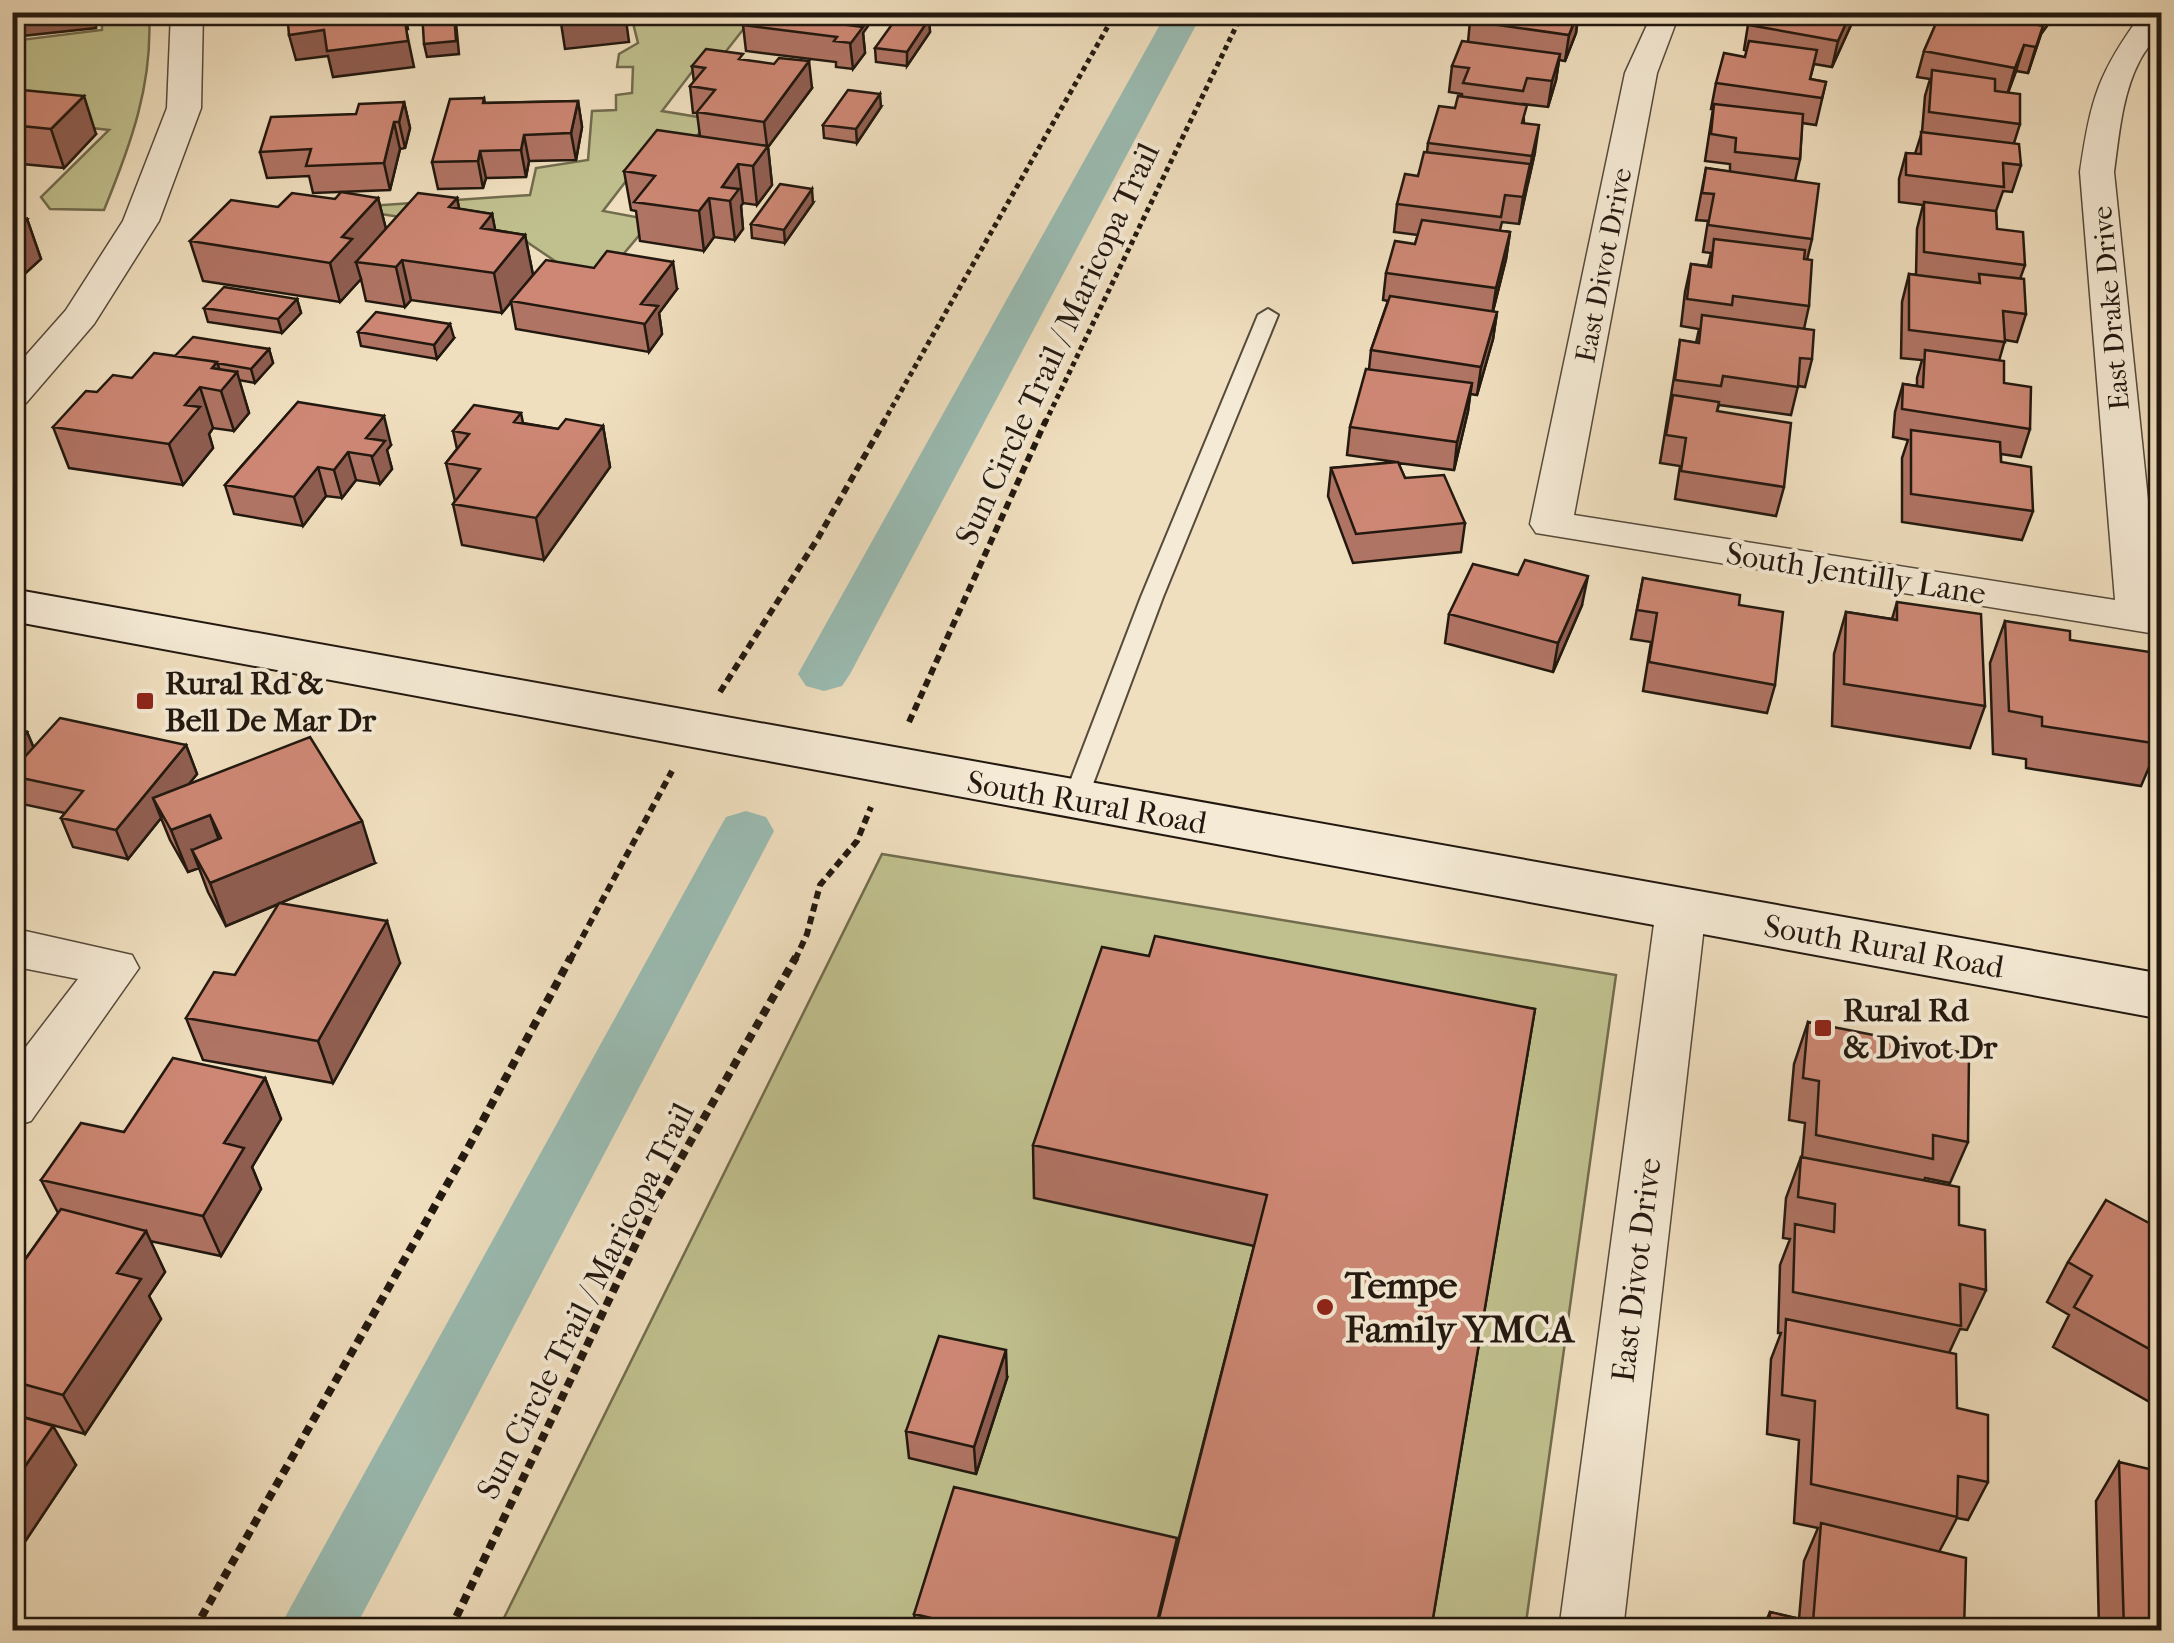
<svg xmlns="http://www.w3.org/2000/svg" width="2174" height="1643" font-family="'IM FELL French Canon',serif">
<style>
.green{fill:#c0c08e;stroke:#716c4e;stroke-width:2.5}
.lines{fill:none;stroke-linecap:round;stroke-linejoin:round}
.canal{fill:#9abcb3;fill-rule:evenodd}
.service-casing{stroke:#564a3b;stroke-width:4}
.minor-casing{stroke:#564a3b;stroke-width:3}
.secondary-casing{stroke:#22180f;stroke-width:4}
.path-far2{stroke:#22180f;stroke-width:5;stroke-dasharray:5 4;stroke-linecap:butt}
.path-far1{stroke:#22180f;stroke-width:6;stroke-dasharray:8 5;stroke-linecap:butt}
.path{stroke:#22180f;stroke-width:8;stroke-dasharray:9 6;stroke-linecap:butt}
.service{fill:#f5ead5;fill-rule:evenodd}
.minor{fill:#f5ead5;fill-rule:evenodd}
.secondary{fill:#f5ead5;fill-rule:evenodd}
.wall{fill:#b07464;stroke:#22180f;stroke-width:2.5}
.shaded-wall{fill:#905e51;stroke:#22180f;stroke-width:2.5}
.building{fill:#cd8774;stroke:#22180f;stroke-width:2.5}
.poi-dot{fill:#8f2418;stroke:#f5ead5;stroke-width:4}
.labels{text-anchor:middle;stroke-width:8;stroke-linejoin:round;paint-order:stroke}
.far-street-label{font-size:28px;fill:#22180f;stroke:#f5ead5}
.street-label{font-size:32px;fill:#22180f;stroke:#f5ead5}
.poi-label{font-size:32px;font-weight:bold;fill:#22180f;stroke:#f5ead5;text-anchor:start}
.near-poi-label{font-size:38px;font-weight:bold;fill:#22180f;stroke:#f5ead5;text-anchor:start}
</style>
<rect width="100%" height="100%" fill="#f0dfbf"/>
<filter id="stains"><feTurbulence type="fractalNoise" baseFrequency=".002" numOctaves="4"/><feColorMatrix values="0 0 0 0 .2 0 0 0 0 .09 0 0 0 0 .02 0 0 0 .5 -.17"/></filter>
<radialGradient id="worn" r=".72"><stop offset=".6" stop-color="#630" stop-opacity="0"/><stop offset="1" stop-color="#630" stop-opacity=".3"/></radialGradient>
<path class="green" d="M102,13H149C153,84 131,144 104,210L50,209L41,197L109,130L13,119L12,41L102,30Z
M675,13H756L720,59L704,56L662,111L710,119L686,150L653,146L603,211L652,220L595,288L515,234L340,208L530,195L536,168L588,160L592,111L616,110V95L632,93L633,67H617L619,54L638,43L633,23L675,16Z
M882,854L1616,975L1525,1630H498Z"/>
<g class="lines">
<path class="canal" d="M1167,12H1203L850,674L842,686L824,691L806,686L798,674Z
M746,811L766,817L774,831L354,1630H278L718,831L726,817Z"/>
<g class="service-casing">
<path id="service" d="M1268,309L1278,315L1163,597L1087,800L1084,806H1066L1063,800L1141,597L1258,315Z"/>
</g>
<g class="minor-casing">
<path id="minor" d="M171,12H203L201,108L159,221L94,324L26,403L12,407V371L66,310L123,221L167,108Z
M1653,12H1684L1675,25L1657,73L1574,515L2115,600L2080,172C2091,98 2098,73 2143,12H2162C2162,36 2149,42 2139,62C2122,95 2119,136 2114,172L2162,635L1536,533L1530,524L1625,73Z
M1681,891L1698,896L1706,909L1623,1630H1559L1656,909L1664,896Z
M12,928L132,955L139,968L31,1121L12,1127V1065L78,979L12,966Z"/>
</g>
<g class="secondary-casing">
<path id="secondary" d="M12,589L2162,974V1019L12,621Z"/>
</g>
<path class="path-far2" d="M883,423L1116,12
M1045,423L1243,12"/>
<path class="path-far1" d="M720,692L818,538L885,420
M909,722L1046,420
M570,960L672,771
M795,960L807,934L820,885L857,841L871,807"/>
<path class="path" d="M194,1630L469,1146L571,957
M450,1630L657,1200L796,957"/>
<use href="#service" class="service"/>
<use href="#minor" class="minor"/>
<use href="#secondary" class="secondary"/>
</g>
<path class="wall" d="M1474,12H1579L1576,33L1565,61L1559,60L1556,80L1548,107L1523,104L1524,123L1535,152L1519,224L1502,222L1500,230L1510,232L1506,259L1493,311L1497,312L1493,339L1477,395L1470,394L1468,411L1454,470L1398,463L1405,478L1465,523L1461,552L1353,563L1328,496L1331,468L1396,462L1347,455L1350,427L1369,369L1371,350L1388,301L1383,300L1386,273L1415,244L1418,235L1394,232L1397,204L1418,176L1427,152L1428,143L1455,108L1462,97V94L1449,92L1452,66L1468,42L1470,21Z
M1750,12H1854L1851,25L1832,67L1814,64L1810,79L1826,82L1816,125L1802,123L1800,159L1795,181L1812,239L1807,260L1809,306L1804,329L1812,359L1805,387L1798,386L1791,415L1719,405L1717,411L1784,487L1776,516L1675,499L1680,466L1660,463L1680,340L1696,343L1699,329L1681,326L1685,292L1691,264L1708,266L1711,253L1703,252L1708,221L1696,220L1706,168L1730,172V164L1705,161L1713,109H1711L1716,83L1745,57L1747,51L1744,50Z
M1941,12H2057L2041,34L2028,73L2016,71L2008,93L2020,124L2014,143L2021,165L2012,192L2003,191L1996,211L1997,229L2025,265L2020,279L2026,314L2017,342L2005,340L1999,361L2004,383L2030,429L2021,457L2001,454V462L2033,511L2022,540L1902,522V458L1908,440L1893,437L1895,412L1903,384L1917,386V378L1922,360L1901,358L1902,302L1909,274L1916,275L1917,229L1923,205L1899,202V179L1906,153L1915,154L1922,132L1925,96L1930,79L1917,77L1924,51Z
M763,14L863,33L865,53L853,69L836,67V62L746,51L743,25Z
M929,19L930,32L907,66L876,62L875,48Z
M744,60L812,88L768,147L772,185L757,205L743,203L741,206L743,229L735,240L714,237L704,251L640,241L636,211L631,210L624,171L700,136L697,113H693L690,86L694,82L692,66Z
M12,89L96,134L64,168L12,163Z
M484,98L485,103L578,101L582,127L576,160L529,161L526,177L486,178L483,188L438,189L432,162Z
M404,102L410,128L405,148L400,149L390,190L313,193L309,176L267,178L260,152L356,114Z
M881,107L857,143L824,138L823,125Z
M378,198L386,229L457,198L459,209L492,214L495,230L525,235L533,275L677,289L659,313L662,334L649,352L516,329L511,302L502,313L411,300L405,307L366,301L361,279L340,302L203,281L190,241L278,207L335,199Z
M813,203L785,243L752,238L751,224Z
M12,217L27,219L41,259L19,279L12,278Z
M297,299L301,313L282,333L208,322L204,308Z
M358,332L454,338L437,359L361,346Z
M269,349L273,363L255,383L239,380L249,413L234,431L213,428L209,434L213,448L183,485L69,468L53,427L97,392L132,378L175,356Z
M298,402L391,445L387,450L392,469L380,484L356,480L342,498L326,496L303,526L234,514L225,485Z
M521,413L523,423L558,429L603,426L610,467L544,560L462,545L453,504L455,501L446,463L457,449L453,431Z
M1518,575L1582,605L1553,672L1445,643L1449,614Z
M1643,578L1739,605L1775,685L1767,713L1643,691L1651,642L1631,639Z
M1897,602L1985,706L1970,748L1832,726L1834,654L1846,612L1892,619Z
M2005,621L2070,640L2159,744L2141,786L2026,768V759L1993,754L1990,663Z
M12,729L27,732L34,748L186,745L197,774L188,785L375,863L280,903L400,963L333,1083L203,1060L186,1018L235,975L279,904L226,926L208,892L199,868L188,872L170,840L161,818L128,859L73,847L61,818L65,813L22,804L15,788L12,791Z
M1149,956L1535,1009L1431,1630H916L914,1614L1176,1549L1254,1246L1034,1198L1033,1145Z
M1808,1022L1968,1142L1950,1183L1925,1178L1924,1180L1959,1225L1986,1290L1967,1330L1960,1329L1949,1353L1957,1408L1988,1482L1968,1520L1957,1518L1939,1552L1964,1630H1762L1770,1612L1799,1619L1804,1561L1818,1528L1794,1523L1799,1440L1767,1434L1771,1359L1781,1333H1778L1780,1265L1790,1239L1783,1238L1786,1198L1801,1157H1802L1805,1123L1789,1120L1794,1064Z
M265,1078L281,1119L252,1167L261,1189L221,1256L150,1241L165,1272L149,1296L161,1319L85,1434L23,1417L76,1465L12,1561V1278L58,1213L41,1180L124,1132Z
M2162,1230V1409L2053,1347L2069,1315L2047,1302L2068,1262Z
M1007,1378L976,1474L909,1458L906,1431Z
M2119,1462L2162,1630H2099L2096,1501Z"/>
<path class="shaded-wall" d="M12,12H97L96,28L12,37Z
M392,12H405L408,29H406L414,67L333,77L328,56L296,60L289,35Z
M455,12L459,54L427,57L424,44Z
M624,12H649L650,18L626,20L629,42L565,49L561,23Z
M858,12H878L863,33L865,53L853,69L848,25Z
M1578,12L1576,33L1565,61L1569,35Z
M1851,12H1854L1851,25L1832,67L1838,41Z
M2046,12H2057L2041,34L2028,73Z
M929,19L930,32L907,66V52Z
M2024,45L2016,71L2007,95L2015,68Z
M1560,54L1556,80L1548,107L1552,81Z
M809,61L812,88L768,147L772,185L757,205L753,166L767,146L764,122Z
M880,94L881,107L857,143L856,129Z
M84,96L96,134L64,168L51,129Z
M578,101L582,127L576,160L571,133Z
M404,102L410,128L405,148L399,122Z
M394,122L400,149L390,190L384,163Z
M1539,125L1535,152L1528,183L1532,156Z
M524,135L529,161L526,177L521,150Z
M480,151L486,178L483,188L478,161Z
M738,164L743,203L741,206L743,229L735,240L730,201L722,187Z
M1530,164L1526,191L1519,224L1523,197Z
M812,189L813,203L785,243L784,230Z
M378,198L388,237L356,262L361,279L340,302L330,263L342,237Z
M457,198L465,237L449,207Z
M709,198L714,237L704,251L699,211Z
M492,214L500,254L481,228Z
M27,219L41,259L19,279L12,260V232Z
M1510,232L1506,259L1492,315L1496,288Z
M525,235L533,275L502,313L494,273Z
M402,260L411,300L405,307L396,267Z
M673,262L677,289L659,313L662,334L649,352L641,304Z
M297,299L301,313L282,333L278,319Z
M1497,312L1493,339L1477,395L1481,367Z
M450,324L454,338L437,359L434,345Z
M269,349L273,363L255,383L251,369Z
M217,362L225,386L237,372L249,413L234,431L221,391L212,368Z
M1472,383L1468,411L1454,470L1457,442Z
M200,387L213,428L209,434L213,448L183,485L169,444L185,405Z
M384,416L391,445L387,450L392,469L380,484L366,438Z
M603,426L610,467L544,560L536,518Z
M348,452L356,480L342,498L334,470Z
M318,467L326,496L303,526L294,497Z
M1588,576L1582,605L1553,672L1558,643Z
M27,732L39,761L12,776V748Z
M186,745L197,774L163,816L153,798L161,818L128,859L116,830Z
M210,815L225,857L192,850L199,868L188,872L171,830Z
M362,821L375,863L226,926L210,883Z
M387,921L400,963L333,1083L318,1041Z
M265,1078L281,1119L252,1167L261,1189L221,1256L203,1216L224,1143Z
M146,1231L165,1272L149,1296L161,1319L85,1434L63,1395L117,1273Z
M1006,1350L1007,1378L976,1474L974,1447Z
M53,1426L76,1465L12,1561V1485Z"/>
<path class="building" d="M287,12H392L394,23L405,21L408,41L327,51L324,30L289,35Z
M422,12H454L456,41L424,44Z
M559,12H625L626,16L561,23Z
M753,12L763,14L765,12H858L848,25L863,27L851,43L834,41L837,37L743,25Z
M1474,12H1578L1569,35L1470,21Z
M1755,12H1851L1838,41L1749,25Z
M1941,12H1974L2043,26L2036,47L2024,45L2015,68L1924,51Z
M898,16L929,19L907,52L875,48Z
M1462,41L1560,54L1552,81L1527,78L1523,91L1463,83L1469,68L1452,66Z
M1749,41L1817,50L1810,79L1826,82L1822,98L1716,83L1724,53L1745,57Z
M706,49L743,54L739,59L774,64L779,58L809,61L764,122L697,112L715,90L690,86L705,68L692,66Z
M1932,70L1995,79V91L2020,94V124L1929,112Z
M12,89L84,96L51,129L12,125Z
M848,90L880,94L856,129L823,125Z
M1458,96L1527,105L1522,123L1539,125L1532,156L1428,143L1439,106L1455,108Z
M484,98L483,103L578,101L571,133L524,135L521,150L480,151L478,161L432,162L450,99Z
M404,102L399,122H394L384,163L306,166L311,149L260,152L271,117L356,114L359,104Z
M1714,104L1803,114L1800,159L1735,152L1736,138L1711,134Z
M657,130L768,146L753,166L738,164L722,187L739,189L730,201L709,198L699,211L634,202L655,176L624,171Z
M1921,132L2019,144L2021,165L2003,163L2004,187L1906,175V153L1921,154Z
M1424,152L1530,164L1523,197L1505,195L1501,217L1397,204L1405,174L1418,176Z
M1706,168L1819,184L1812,239L1708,225L1714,194L1702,193Z
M780,184L812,189L784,230L751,224Z
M341,192L378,198L342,237L352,239L330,263L190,241L231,200L278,207L292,193L335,199Z
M418,193L457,198L449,207L492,214L481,228L525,235L494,273L402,260L396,267L356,262Z
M1924,202L1996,211L1997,229L2023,232L2025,265L1924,252Z
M12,217L27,219L12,232Z
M1422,220L1510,232L1496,288L1386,273L1395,241L1415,244Z
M1714,239L1805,250L1804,259L1812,260L1809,306L1733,296L1732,305L1687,299L1691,264L1711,267Z
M607,251L673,262L641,304L658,306L645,324L511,301L546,260L594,268Z
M1909,274L1980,283L1979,274L2024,279L2026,314L2003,311L2005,342L1909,330Z
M224,287L297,299L278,319L204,308Z
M1390,296L1497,312L1481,367L1371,350Z
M376,312L450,324L434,345L358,332Z
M1702,315L1814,330L1812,359L1800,358L1798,387L1723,376L1721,386L1675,380L1680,340L1699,343Z
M193,337L269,349L251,369L216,363L217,362L175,356Z
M1925,350L2004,361V383L2031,387L2030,429L1902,409L1903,384L1923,387Z
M154,353L217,362L212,368L237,372L221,391L200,387L185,405L200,407L169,444L53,427L86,391L97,392L113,375L132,378Z
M1366,369L1472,383L1457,442L1350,427Z
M1673,395L1719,402L1717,411L1791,423L1784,487L1681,471L1686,438L1666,435Z
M298,402L384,416L366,438L385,441L373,456L348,452L334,470L318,467L294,497L225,485Z
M474,405L521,413L514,422L558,429L566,419L603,426L536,518L453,504L480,469L446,463L469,434L453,431Z
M1911,430L2000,442L2001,462L2031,467L2033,511L1911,494Z
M1398,462L1405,478L1444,475L1465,523L1356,534L1331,468Z
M1525,560L1588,576L1558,643L1449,614L1473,564L1518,575Z
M1643,578L1740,595L1739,605L1783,612L1775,685L1649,662L1657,613L1637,610Z
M1897,602L1981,614L1985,706L1844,684L1846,612L1897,620Z
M2005,621L2070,631V640L2150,652L2159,744L2042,726V717L2009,711Z
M60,718L186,745L116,830L61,818L83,791L12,776V771Z
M12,729L27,732L12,748Z
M310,737L362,821L210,883L192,850L221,838L210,815L171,830L153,798Z
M279,903L387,921L318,1041L186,1018L214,972L235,975Z
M1155,936L1535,1009L1431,1630H1156L1267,1195L1033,1145L1102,947L1149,956Z
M1808,1022L1969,1054L1968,1142L1933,1135V1159L1816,1135L1819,1081L1803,1078Z
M173,1058L265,1078L224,1143L244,1148L203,1216L41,1180L81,1123L124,1132Z
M1801,1157L1959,1187V1225L1985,1230L1986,1290L1960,1284L1961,1326L1793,1292L1795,1224L1834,1232L1835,1204L1798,1197Z
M2106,1200L2162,1230V1356L2074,1307L2092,1276L2068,1262Z
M61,1209L146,1231L117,1273L141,1279L63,1395L12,1381V1278Z
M1786,1319L1956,1354L1957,1408L1988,1415V1482L1958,1476L1957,1517L1811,1484L1815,1401L1782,1395Z
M939,1336L1006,1350L974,1447L906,1431Z
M12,1414L53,1426L12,1485Z
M2119,1462L2162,1472V1630H2124Z
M954,1487L1177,1538L1155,1630H982L914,1614Z
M1821,1523L1966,1558L1964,1630H1769L1770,1612L1813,1622Z"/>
<g class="poi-dot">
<rect x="135" y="691" width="20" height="20" rx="5"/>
<rect x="1813" y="1018" width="20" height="20" rx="5"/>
<circle cx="1325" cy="1307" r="10"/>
</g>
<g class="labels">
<g class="far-street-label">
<text transform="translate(1603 265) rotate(-79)" y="10">East Divot Drive</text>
<text transform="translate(2110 308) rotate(-95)" y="10">East Drake Drive</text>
</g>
<g class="street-label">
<text transform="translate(1057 344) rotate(-65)" y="11">Sun Circle Trail / Maricopa Trail</text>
<text transform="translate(1856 573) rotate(9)" y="11">South Jentilly Lane</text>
<text transform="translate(1087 802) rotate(10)" y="11">South Rural Road</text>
<text transform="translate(1884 946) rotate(10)" y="11">South Rural Road</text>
<text transform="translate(1636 1270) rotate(-83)" y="11">East Divot Drive</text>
<text transform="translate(585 1301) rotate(-63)" y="11">Sun Circle Trail / Maricopa Trail</text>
</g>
<g class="poi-label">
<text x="165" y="694">Rural Rd &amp;<tspan x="165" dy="37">Bell De Mar Dr</tspan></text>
<text x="1843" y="1021">Rural Rd<tspan x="1843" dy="37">&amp; Divot Dr</tspan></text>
</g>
<g class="near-poi-label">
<text x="1345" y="1298">Tempe<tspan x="1345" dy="44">Family YMCA</tspan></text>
</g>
</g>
<rect width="2174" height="1643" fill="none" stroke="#f0dfbf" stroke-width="50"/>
<rect x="15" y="15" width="2144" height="1613" fill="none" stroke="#22180f" stroke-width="5"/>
<rect x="25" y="25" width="2124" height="1593" fill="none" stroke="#22180f" stroke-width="2.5"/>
<rect width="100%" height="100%" filter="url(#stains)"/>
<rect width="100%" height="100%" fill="url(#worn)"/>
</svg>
